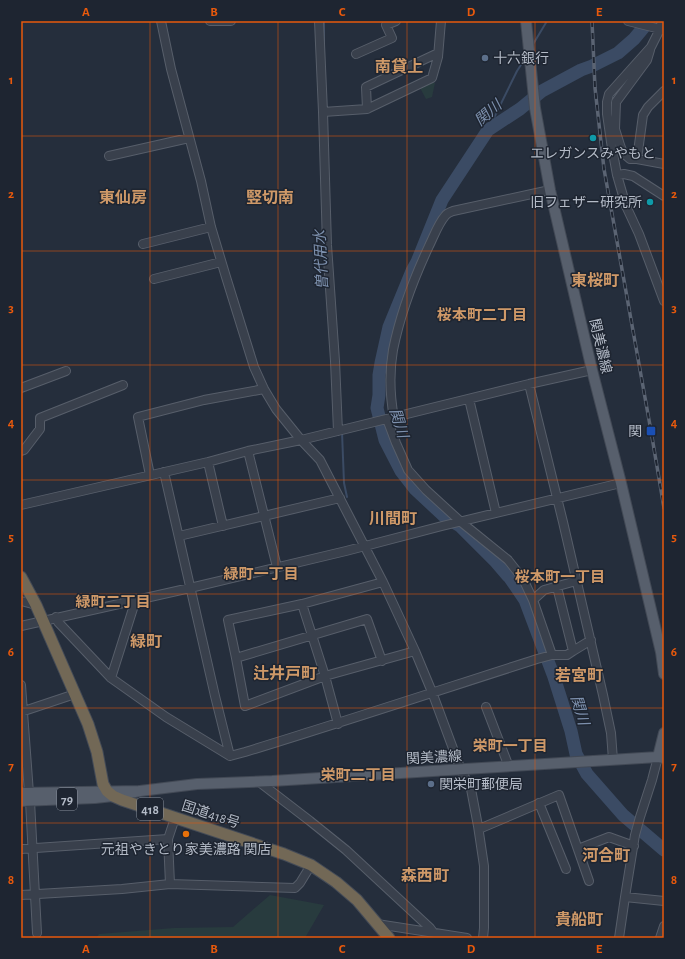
<svg xmlns="http://www.w3.org/2000/svg" width="685" height="959" font-family="'Alegreya Sans','Noto Sans JP',sans-serif">
<style>
.green{fill:#283b3e}
.lines{fill:none;stroke-linecap:round;stroke-linejoin:round}
.stream{stroke:#3b4b64;stroke-width:2}
.river{stroke:#3b4b64;stroke-width:13}
.minor-casing{stroke:#575e6a;stroke-width:10}
.major-casing{stroke:#424955;stroke-width:12}
.highway-casing{stroke:#444b57;stroke-width:13}
.minor{stroke:#39404c;stroke-width:8}
.major{stroke:#575f6c;stroke-width:10}
.highway{stroke:#726856;stroke-width:11}
.rail-casing{stroke:#5b6473;stroke-width:3.5}
.rail{stroke:#1e2531;stroke-width:2;stroke-dasharray:6;stroke-linecap:butt}
.grid{fill:none;stroke:#e8590c;stroke-width:1;stroke-opacity:0.55}
.service-dot{fill:#5c6f8a;stroke:#1e2531;stroke-width:1.5}
.culture-dot{fill:#0f9aa8;stroke:#1e2531;stroke-width:1.5}
.transit-dot{fill:#1a4fb4;stroke:#1e2531;stroke-width:1.5}
.food-dot{fill:#e8710a;stroke:#1e2531;stroke-width:1.5}
.labels{text-anchor:middle;stroke-width:3;stroke-linejoin:round;paint-order:stroke}
.shield{fill:#1e2531;stroke:#878e9a;stroke-width:1}
.shield-label{font-size:13px;font-weight:bold;fill:#b4bbc7}
.poi-label{font-size:14px;fill:#b4bbc7;stroke:#1e2531;text-anchor:start}
.street-label{font-size:14px;fill:#b4bbc7;stroke:#1e2531}
.water-label{font-size:15px;font-style:italic;fill:#7d90ad;stroke:#1e2531}
.neighbourhood-label{font-size:15px;font-weight:bold;fill:#cf9968;stroke:#1e2531}
.quarter-label{font-size:16px;font-weight:bold;fill:#cf9968;stroke:#1e2531}
.neatline{fill:none;stroke:#e8590c;stroke-width:1.5}
.grid-label{font-size:13px;text-anchor:middle;font-weight:bold;fill:#e8590c}
</style>
<rect width="100%" height="100%" fill="#252e3c"/>
<path class="green" d="M429,82L435,83L432,97L426,99L419,86Z
M270,895L324,905L305,938H96L99,934L174,928L233,927Z"/>
<g class="lines">
<path class="stream" d="M324,21V56
M532,46L547,21
M488,130L517,71L526,57
M342,432L344,483L347,497"/>
<path class="river" d="M649,21L634,39L618,53L592,66L581,70L542,91L520,109L488,130L442,200L417,262L412,271L389,327L381,363L379,375V395L377,408L385,440L401,471L415,489L445,517L460,526L496,562L508,576L510,578L525,600L554,677L571,731L576,754L587,774L623,815L664,850"/>
<g class="minor-casing">
<path id="minor" d="M161,21L171,69L201,181L211,227L226,277L254,367L264,389L276,409L301,440L320,460L383,582L415,651L432,692L461,770L471,789L478,826L484,866V928L483,938
M210,21H231
M319,21L323,112L327,245L335,361L338,431
M628,21L664,30
M662,21L660,29L651,47L609,94L607,102V114L611,142L617,175L626,206L639,234L664,301
M356,54L392,38L386,25L396,21
M664,91L648,107L643,115L637,159L664,164
M367,109L366,87L438,53
M323,112L367,109L432,78L438,57L441,21
M109,156L189,138
M637,159H630L623,153L620,145L615,129L616,102L647,60L650,50
M617,175L624,174L633,176L664,196
M143,244L211,227
M154,279L221,262
M529,384L563,522L603,695L611,733L613,760
M21,388L66,371
M469,399L496,513
M394,418C390,396 389,373 393,350C400,315 414,278 429,246C434,236 438,224 445,216C447,213 450,212 453,211L550,190
M387,419L396,443L408,470L426,490L461,522L508,560L523,579L533,600L552,655
M21,451L24,450L40,429V418L123,385
M248,451L277,567
M208,462L223,526
M164,472L215,696L230,756
M150,475L138,417L204,400L264,389
M21,505L208,462L248,451L301,440L529,384L592,370
M179,536L340,498
M383,582L302,604L228,620L236,658L245,706L325,676L415,651
M557,587L573,651L591,640
M533,600L544,590L576,581
M21,601L36,605
M302,604L325,676L338,724
M56,617L58,622L111,678L166,717L230,756L245,752C343,722 440,690 537,659L552,655H567L573,651
M21,626L190,588L346,551L442,526L621,483
M236,658L367,619L382,661
M111,678L136,599
M21,685L29,793
M486,707L509,767
M21,712L75,694
M258,781L310,821L346,850L430,928L433,932
M30,801L37,933
M539,803L566,869
M479,829L559,795L589,881
M21,849L168,839
M578,849L609,837L634,846
M170,884L168,839L175,818
M21,895L122,889L170,884L295,888L300,883L311,865
M625,897L664,901
M377,924L467,938
M619,938L625,897L635,835L640,817L652,780L658,757
M660,938L664,926"/>
</g>
<g class="major-casing">
<path id="major" d="M526,21L535,108L550,190L592,370L621,483L661,652L664,674
M658,757L664,733
M140,791L197,784L272,781L658,757L664,758
M21,793L140,791L113,796L95,798L21,801"/>
</g>
<g class="highway-casing">
<path id="highway" d="M21,577L36,605L88,724L97,752L103,784L107,791L113,796L122,800L284,854L311,865L336,882L357,900L389,938"/>
</g>
<use href="#minor" class="minor"/>
<use href="#major" class="major"/>
<use href="#highway" class="highway"/>
<g class="rail-casing">
<path id="rail" d="M592,21L595,88L604,169L651,431L664,508"/>
</g>
<use href="#rail" class="rail"/>
</g>
<path class="grid" d="M150,21V938M278,21V938M407,21V938M535,21V938M21,136H664M21,251H664M21,365H664M21,480H664M21,594H664M21,708H664M21,823H664"/>
<g class="service-dot">
<circle cx="485" cy="58" r="4"/>
<circle cx="431" cy="784" r="4"/>
</g>
<g class="culture-dot">
<circle cx="593" cy="138" r="4"/>
<circle cx="650" cy="202" r="4"/>
</g>
<rect class="transit-dot" x="646" y="426" width="10" height="10" rx="2"/>
<circle class="food-dot" cx="186" cy="834" r="4"/>
<g class="labels">
<g class="shield">
<rect x="57" y="788" width="20" height="22" rx="3"/>
<rect x="137" y="798" width="26" height="22" rx="3"/>
</g>
<g class="shield-label">
<text x="67" y="804">79</text>
<text x="150" y="814">418</text>
</g>
<g class="poi-label">
<text x="493" y="63">十六銀行</text>
<text x="593" y="158" text-anchor="middle">エレガンスみやもと</text>
<text x="642" y="207" text-anchor="end">旧フェザー研究所</text>
<text x="642" y="436" text-anchor="end">関</text>
<text x="439" y="789">関栄町郵便局</text>
<text x="186" y="854" text-anchor="middle">元祖やきとり家美濃路 関店</text>
</g>
<g class="street-label">
<text transform="translate(601 346) rotate(77)" y="5">関美濃線</text>
<text transform="translate(434 757) rotate(-3)" y="5">関美濃線</text>
<text transform="translate(211 814) rotate(18)" y="5">国道418号</text>
</g>
<g class="water-label">
<text transform="translate(488 113) rotate(-41)" y="5">関川</text>
<text transform="translate(321 260) rotate(-93)" y="5">曽代用水</text>
<text transform="translate(399 423) rotate(73)" y="5">関川</text>
<text transform="translate(580 710) rotate(74)" y="5">関川</text>
</g>
<g class="neighbourhood-label">
<text x="482" y="320">桜本町二丁目</text>
<text x="261" y="579">緑町一丁目</text>
<text x="560" y="582">桜本町一丁目</text>
<text x="113" y="607">緑町二丁目</text>
<text x="510" y="751">栄町一丁目</text>
<text x="358" y="780">栄町二丁目</text>
</g>
<g class="quarter-label">
<text x="399" y="72">南貸上</text>
<text x="123" y="203">東仙房</text>
<text x="270" y="203">竪切南</text>
<text x="595" y="286">東桜町</text>
<text x="393" y="524">川間町</text>
<text x="146" y="647">緑町</text>
<text x="285" y="679">辻井戸町</text>
<text x="579" y="681">若宮町</text>
<text x="606" y="861">河合町</text>
<text x="425" y="881">森西町</text>
<text x="579" y="925">貴船町</text>
</g>
</g>
<rect width="685" height="959" fill="none" stroke="#1e2531" stroke-width="44"/>
<rect x="22" y="22" width="641" height="915" class="neatline"/>
<g class="grid-label">
<text x="86" y="16">A</text>
<text x="214" y="16">B</text>
<text x="342" y="16">C</text>
<text x="471" y="16">D</text>
<text x="599" y="16">E</text>
<text x="11" y="84">1</text>
<text x="674" y="84">1</text>
<text x="11" y="198">2</text>
<text x="674" y="198">2</text>
<text x="11" y="312">3</text>
<text x="674" y="312">3</text>
<text x="11" y="427">4</text>
<text x="674" y="427">4</text>
<text x="11" y="541">5</text>
<text x="674" y="541">5</text>
<text x="11" y="656">6</text>
<text x="674" y="656">6</text>
<text x="11" y="770">7</text>
<text x="674" y="770">7</text>
<text x="11" y="884">8</text>
<text x="674" y="884">8</text>
<text x="86" y="953">A</text>
<text x="214" y="953">B</text>
<text x="342" y="953">C</text>
<text x="471" y="953">D</text>
<text x="599" y="953">E</text>
</g>
</svg>
